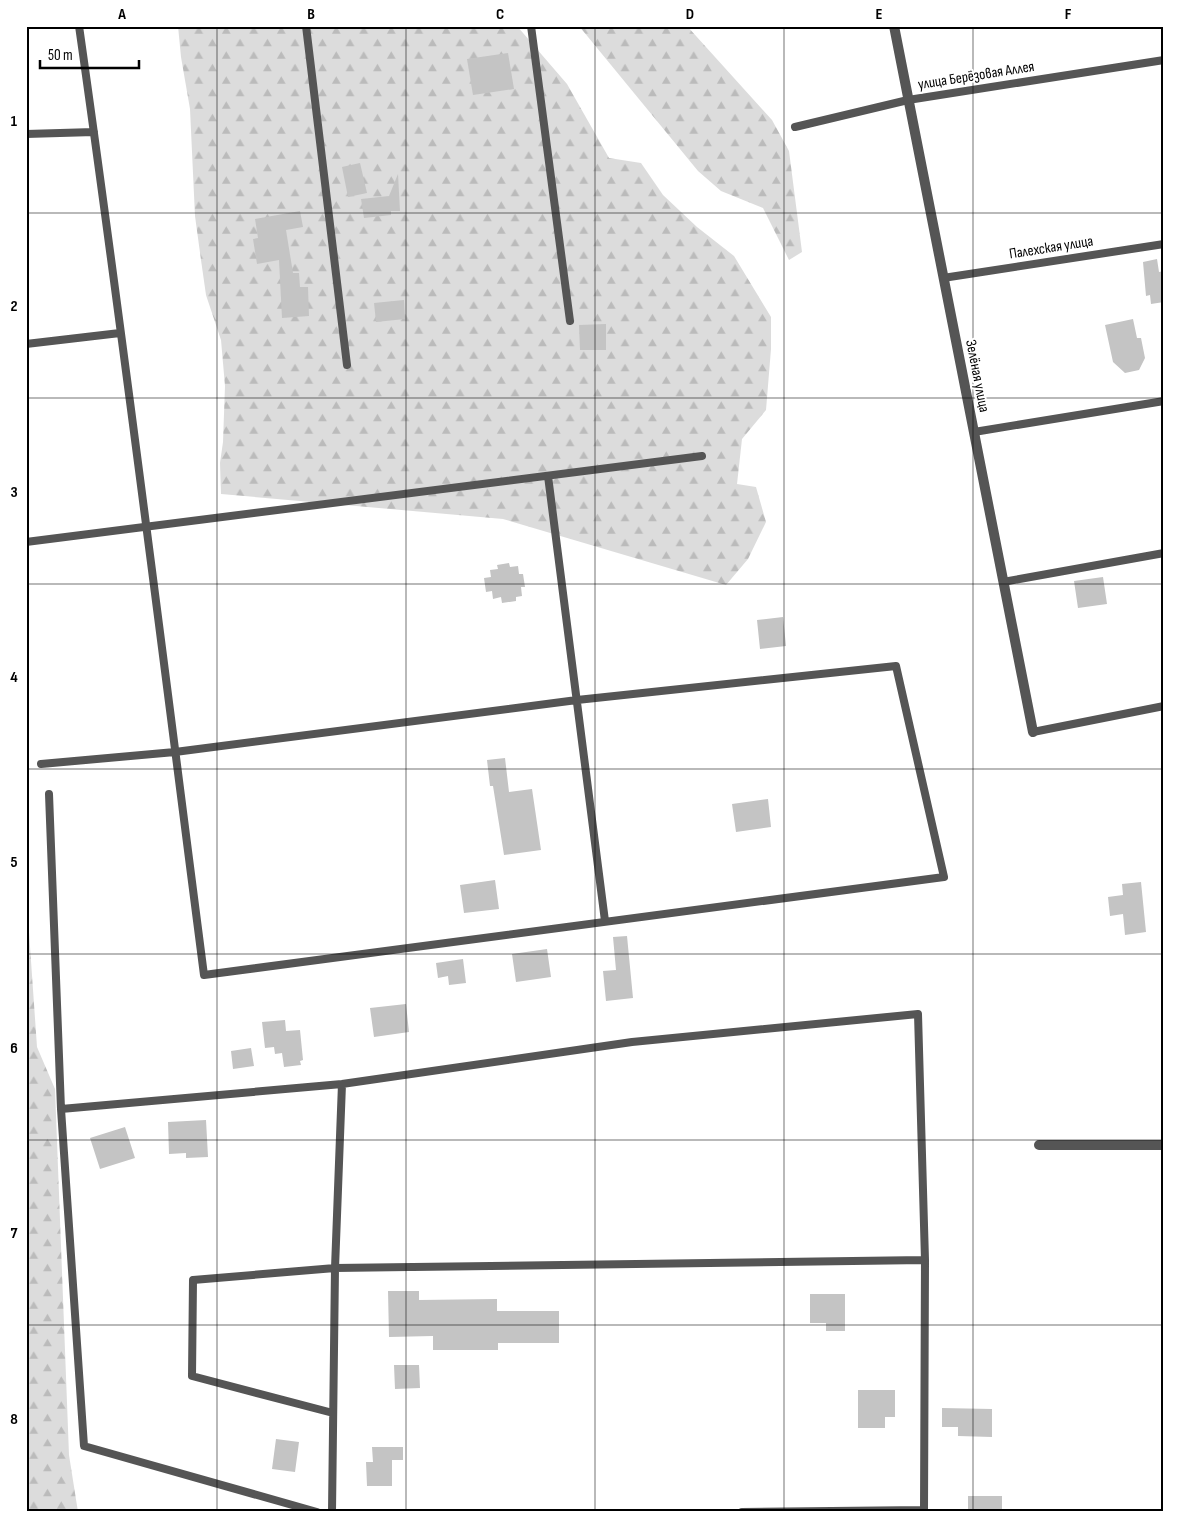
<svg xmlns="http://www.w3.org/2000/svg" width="1190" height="1538" font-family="'Sofia Sans Condensed',sans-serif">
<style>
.forest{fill:url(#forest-firs)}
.building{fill:#c4c4c4}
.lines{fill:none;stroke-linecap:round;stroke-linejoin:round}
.lane{stroke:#555;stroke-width:8}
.street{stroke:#555;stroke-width:10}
.grid{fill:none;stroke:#000;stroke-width:1;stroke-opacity:0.55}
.labels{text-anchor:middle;stroke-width:4;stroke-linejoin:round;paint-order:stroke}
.street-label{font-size:15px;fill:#000;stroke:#fff}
.neatline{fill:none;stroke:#000;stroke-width:2}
.grid-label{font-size:16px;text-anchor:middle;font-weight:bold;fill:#000}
</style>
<defs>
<pattern id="forest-firs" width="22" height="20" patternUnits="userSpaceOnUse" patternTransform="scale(1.25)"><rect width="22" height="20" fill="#dcdcdc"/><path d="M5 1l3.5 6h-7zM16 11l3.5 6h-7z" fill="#bbb"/></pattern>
</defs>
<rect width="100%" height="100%" fill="#fff"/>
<path class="forest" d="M178,26H517L567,84L609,158L641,163L663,195L697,227L734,256L771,317V349L766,410L742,439L737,484L756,487L766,522L748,559L726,585L503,519L221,494L220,463L223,442L225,386L221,340L206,295L201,260L195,216L190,109L181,57Z
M579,26H687L772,120L789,151L802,252L789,260L763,208L721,191L698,171Z
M26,889L37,1047L55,1089L69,1455L78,1512H26Z"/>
<path class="building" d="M508,53L514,89L473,95L467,59Z
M360,163L367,193L348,197L342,167Z
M398,174L400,211H391V215L364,218L361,199L389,196Z
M300,211L303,227L286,230L293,273H299L300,287H308L309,316L282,318L279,260L257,264L253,239L258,238L255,219Z
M1157,259L1159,272L1164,271V302L1151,304L1150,295L1146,296L1143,262Z
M404,300L405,319L376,322L374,303Z
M1133,319L1137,338H1141L1145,358L1139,370L1125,373L1113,362L1105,325Z
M606,324V350H580L579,325Z
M509,563L510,567L518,566L519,574H523L525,587H521L522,596L516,597V601L502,603L501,597L493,599L492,591L486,592L484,578L491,577L490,570L498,569L497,565Z
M1103,577L1107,604L1078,608L1074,581Z
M783,617L786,646L760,649L757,620Z
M505,758L509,792L532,789L541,850L504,855L493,786H490L487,760Z
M768,799L771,827L736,832L732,804Z
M495,880L499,909L464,913L460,885Z
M1141,882L1146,932L1125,935L1123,914L1110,916L1108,897L1123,895L1122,884Z
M627,936L633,998L606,1001L603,971L616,970L613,937Z
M547,949L551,977L516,982L512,954Z
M463,959L466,983L449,985L448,976L438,978L436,963Z
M406,1004L409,1032L374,1037L370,1008Z
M285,1020L286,1031L300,1030L303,1060L300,1061L301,1065L284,1067L282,1053L275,1054L274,1047L265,1048L262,1022Z
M251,1048L254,1066L233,1069L231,1051Z
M206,1120L208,1157L186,1158V1153L169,1154L168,1122Z
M125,1127L135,1158L100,1169L90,1138Z
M388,1291H419V1300L497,1299V1311H559V1343H498V1350H433V1336L389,1337Z
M810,1294H845V1331H826V1323H810Z
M394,1365H419L420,1388L395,1389Z
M858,1390H895V1417H885V1428H858Z
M942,1408L992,1409V1437L958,1436V1427H942Z
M276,1439L299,1442L295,1472L272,1469Z
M372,1447H403V1460H392V1486H367L366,1462H373Z
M968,1496H1002V1512H968Z"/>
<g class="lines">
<path class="lane" d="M306,26L347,365
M531,26L570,321
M795,127L908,100L1164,60
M26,134L94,132
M943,278L1164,244
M26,344L120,333
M974,432L1164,401
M548,476L605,921
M26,542L702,456
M1003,582L1164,553
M1033,732L1164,706
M41,764L175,752L577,700L896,666L944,877L204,975C163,658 124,342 79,26
M49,794L61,1109L84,1446L317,1512
M61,1109L342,1084L632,1042L918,1014L925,1260L924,1512
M333,1413L192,1376L193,1280L335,1268L925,1260
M332,1512L335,1268L342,1084
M742,1512L924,1510"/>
<path class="street" d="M894,26L1033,732
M1039,1145H1164"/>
</g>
<path class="grid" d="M217,26V1512M406,26V1512M595,26V1512M784,26V1512M973,26V1512M26,213H1164M26,398H1164M26,584H1164M26,769H1164M26,954H1164M26,1140H1164M26,1325H1164"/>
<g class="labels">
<g class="street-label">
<text transform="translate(976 75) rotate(-9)" y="5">улица Берёзовая Аллея</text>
<text transform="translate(1051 247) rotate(-9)" y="5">Палехская улица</text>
<text transform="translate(978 376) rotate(79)" y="5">Зелёная улица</text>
</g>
</g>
<rect width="1190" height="1538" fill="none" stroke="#ffffff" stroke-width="55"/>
<path d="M40 60v8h99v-8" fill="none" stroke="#000000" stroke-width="2.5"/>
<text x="48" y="60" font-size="15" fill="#000000" stroke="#ffffff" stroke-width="4" paint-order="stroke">50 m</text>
<rect x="28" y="28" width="1134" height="1482" class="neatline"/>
<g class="grid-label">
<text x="122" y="19">A</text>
<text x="311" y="19">B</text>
<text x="500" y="19">C</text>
<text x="690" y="19">D</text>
<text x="879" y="19">E</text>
<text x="1068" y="19">F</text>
<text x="14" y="126">1</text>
<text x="14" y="311">2</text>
<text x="14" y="497">3</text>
<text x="14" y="682">4</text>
<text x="14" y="867">5</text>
<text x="14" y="1053">6</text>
<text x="14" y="1238">7</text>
<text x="14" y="1424">8</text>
</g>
</svg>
